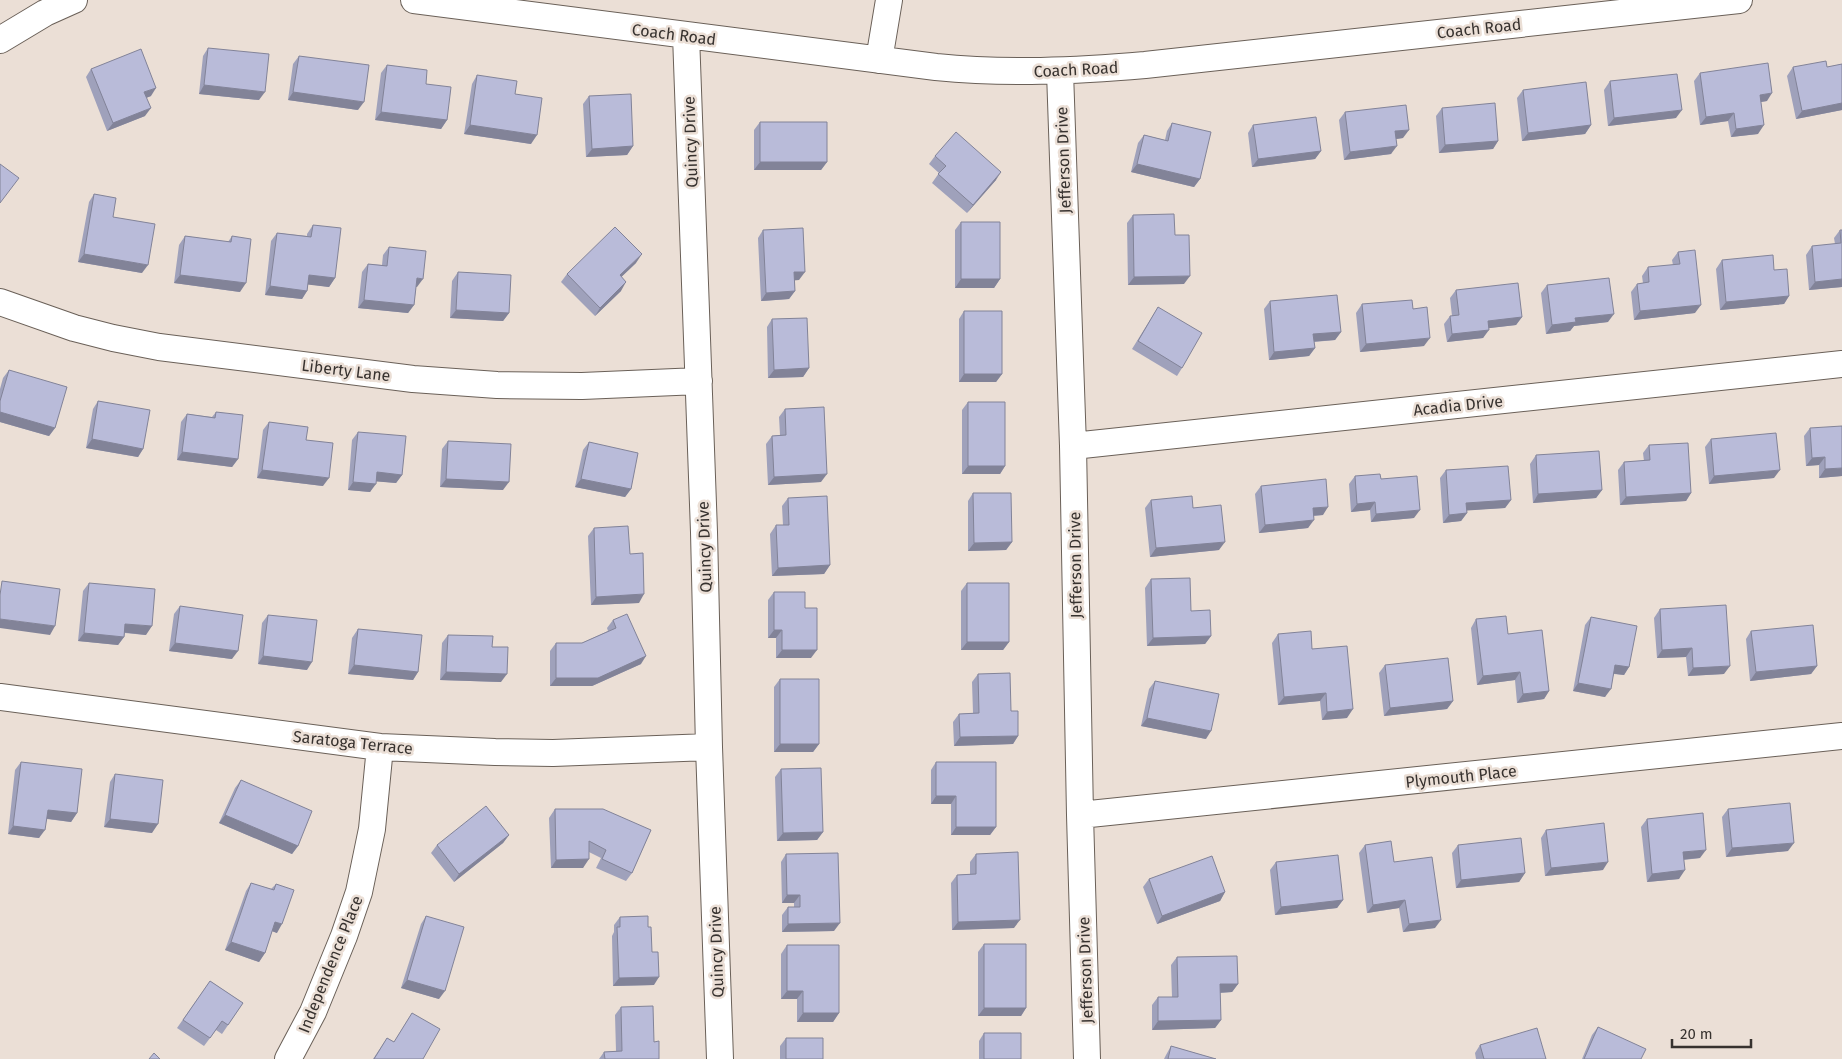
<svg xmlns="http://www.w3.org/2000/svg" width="1842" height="1059" font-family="'Fira Sans',sans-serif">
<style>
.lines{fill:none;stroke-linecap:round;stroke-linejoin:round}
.minor-casing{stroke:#6a6058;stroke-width:28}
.minor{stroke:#fff;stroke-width:26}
.wall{fill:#9fa1bb}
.shaded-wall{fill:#828398}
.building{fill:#b9bbd9;stroke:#828398}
.labels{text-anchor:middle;stroke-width:5;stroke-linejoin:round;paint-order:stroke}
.street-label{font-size:16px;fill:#37322f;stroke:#ebdfd6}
</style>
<rect width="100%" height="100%" fill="#ebdfd6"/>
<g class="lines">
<g class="minor-casing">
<path id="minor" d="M414,0L936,67C1007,74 1075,71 1145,65L1739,0
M686,35L704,532L709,747L720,1059
M0,40L45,13L74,0
M879,60L889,0
M1060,72L1073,446L1080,815L1087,1059
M0,302L74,328L113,338L159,347L413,379L497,385L582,386L699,381
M1073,446L1842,364
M0,697L380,747L495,752L553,753L709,747
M1080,815L1842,736
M288,1059L313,1012L344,936L359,892L372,829L380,747"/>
</g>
<use href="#minor" class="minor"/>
</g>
<path class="wall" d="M208,48L259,100L199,94L203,56Z
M299,56L358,110L288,100L293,64Z
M1842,64V110L1796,119L1787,76L1793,67H1827Z
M387,65L426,84L447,120L441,129L375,120L381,73Z
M91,69L151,96L146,98L145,116L107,131L86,77Z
M1700,73L1767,101L1761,102L1758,134L1731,137L1728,121L1700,125L1694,81Z
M477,75L515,94L531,144L464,134L472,84Z
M1610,81L1676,118L1608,126L1604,90Z
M1523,90L1591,125L1585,134L1522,141L1517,98Z
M589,96L633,146L627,155L586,157L583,104Z
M1442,108L1498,141L1493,149L1439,153L1436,116Z
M1345,112L1403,138L1396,139L1391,154L1344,160L1339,120Z
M760,122L827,162L821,170H754V130Z
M1172,123L1200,179L1194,187L1131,172L1138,143L1144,135L1165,140L1167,131Z
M1253,125L1321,151L1315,159L1252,167L1248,133Z
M935,156L996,180L967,213L932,183L939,173L929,164Z
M94,194L113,217L142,273L78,262L89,202Z
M1133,215L1184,284L1128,285L1127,223Z
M961,222L1000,279L994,288H955V230Z
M313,225L335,278L329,287L308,284L307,291L302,299L265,295L271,241L277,233L307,236V234Z
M763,230L799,280H795V291L789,299L761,301L758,238Z
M1840,230H1842V287L1809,290L1806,255L1812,246L1835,244L1834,238Z
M185,236L228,242L232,236L240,292L174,283L179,245Z
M389,247L417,287H416L414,305L408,313L358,308L362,272L368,264L382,265L383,255Z
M1678,252L1695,313L1634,320L1631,292L1637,284L1643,283L1642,276L1648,267L1673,265L1672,260Z
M1722,260L1789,296L1784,304L1720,310L1716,269Z
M636,263L621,277V291L595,316L561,282L567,274Z
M458,272L509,313L503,321L450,318L452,281Z
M1547,285L1608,322L1574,326L1570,331L1546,334L1541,293Z
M1456,290L1522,317L1516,325L1489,328L1483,338L1447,342L1444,324L1450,316H1452L1450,298Z
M1270,301L1341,332L1335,340L1314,342L1315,348L1309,356L1269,360L1264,309Z
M1362,304L1413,309L1424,346L1360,352L1356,313Z
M1158,307L1182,368L1177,376L1132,349Z
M964,311L1002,374L996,382H959V319Z
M772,319L809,368L803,377L768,378L767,327Z
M9,370L55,428L49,436L0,422V389L3,378Z
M98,401L143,449L138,457L86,448L93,409Z
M968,402L1005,466L1000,474H962V410Z
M785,409L821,482L768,485L766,444L772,436L780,435L779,417Z
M216,412L238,459L232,467L177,460L181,422L187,414L212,417Z
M269,422L306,440L323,486L257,478L263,430Z
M1810,428L1842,476L1819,478V465L1806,466L1804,436Z
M358,432L402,475L396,483L376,481L370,492L348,490L352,440Z
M1711,439L1774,478L1709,484L1705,447Z
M448,441L503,490L440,487L442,449Z
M589,442L631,489L625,497L575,487L583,450Z
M1649,445L1691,493L1686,501L1620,505L1618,470L1624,462L1644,461L1643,453Z
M1536,455L1602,490L1596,498L1533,503L1530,464Z
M1446,470L1511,500L1505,508L1467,510V513L1461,521L1443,523L1440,478Z
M1355,476L1381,479L1414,518L1371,522L1370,510L1351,512L1349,484Z
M1261,486L1323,515L1314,516L1308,528L1259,533L1255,494Z
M973,493L1012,542L1006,550L968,551V501Z
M788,498L830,565L824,574L772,576L770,534L776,525H783L782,506Z
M1151,500L1193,508L1219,550L1150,557L1145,508Z
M594,528L630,554L639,603L591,605L588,536Z
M1151,579L1191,611L1211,636L1205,644L1147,646L1145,588Z
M89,583L146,635L125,633L124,637L118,645L78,641L83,591Z
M967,583L1009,642L1003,650H961V591Z
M774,592L811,658H776V638H768V600Z
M180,606L232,659L169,651L174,614Z
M1660,609L1724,674L1688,676L1686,657L1657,658L1654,618Z
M268,615L307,670L258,664L262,623Z
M1591,617L1629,667L1624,675L1614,674L1605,697L1573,691L1585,625Z
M1476,619L1508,634L1549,691L1544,699L1517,703L1515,680L1477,685L1471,628Z
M613,620L641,664L592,686H550V651L556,643H582L608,631L607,628Z
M358,629L418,672L413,680L348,674L352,638Z
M1751,631L1817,666L1811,674L1750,681L1746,639Z
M1278,634L1312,649L1347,718L1322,720L1320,701L1278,705L1272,643Z
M448,635L492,647L501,682L440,680L442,643Z
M1385,665L1453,701L1447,709L1384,716L1379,673Z
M978,674L1011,711L1018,736L1013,744L954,746L953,722L959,714L973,713L972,682Z
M780,679L819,744L813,752H774V687Z
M1155,681L1206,739L1141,726L1149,689Z
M21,762L77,813L71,822L47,819L39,838L8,834L15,770Z
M936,762L996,827L990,835H951V804H931V770Z
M781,769L823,832L817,840L777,841L775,777Z
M115,774L152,833L104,827L110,782Z
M241,780L298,846L292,854L219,823L235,788Z
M555,809L651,830L632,873L626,881L596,868L601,858L589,852L583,868H551L549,818Z
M1728,809L1788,851L1726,857L1722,817Z
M1647,819L1700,858L1684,860L1679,879L1647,882L1641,827Z
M1546,830L1603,870L1545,876L1541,838Z
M509,835L503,843L454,882L431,853L437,845Z
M1365,845L1394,862L1435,928L1403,932L1399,908L1367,913L1359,853Z
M1458,845L1525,873L1519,882L1456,888L1452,853Z
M786,854L834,931L782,932V915L788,907H794V903H782L781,862Z
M976,854L1014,928L952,930L951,883L957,875L970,874V862Z
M1276,862L1343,900L1337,908L1275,915L1270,870Z
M1149,879L1225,892L1220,901L1157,924L1143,887Z
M251,883L271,889L276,884L277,933L272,931L265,953L259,962L225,950L246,891Z
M426,916L439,999L401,988L421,924Z
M620,917L648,927L654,985L613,986L612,936L614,932V925Z
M984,944L1026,1008L1021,1016H978V952Z
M787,945L839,1013L833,1022H797V999H781V954Z
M1177,957L1238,984L1232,992L1220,993L1221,1020L1215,1028L1152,1030V1005L1158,997H1172L1171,965Z
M210,981L243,1003L222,1034L216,1030L204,1046L177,1028Z
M621,1007L654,1042L659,1059H599L604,1052L616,1051L615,1015Z
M412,1013L423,1059H373L387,1038L394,1042Z
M1598,1027L1641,1059H1582L1592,1035Z
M984,1033L1021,1059H979V1041Z
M786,1038L823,1059H780V1046Z
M1480,1045L1546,1059H1476L1475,1053Z
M1171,1046L1216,1059H1164L1166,1055Z"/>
<path class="shaded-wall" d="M204,85L265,92L259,100L199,94Z
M156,88L151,96L138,101L144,92Z
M293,92L364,102L358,110L288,100Z
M1772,93L1767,101L1754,103L1760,95Z
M1842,103V110L1796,119L1802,111Z
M151,108L145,116L107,131L113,123Z
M1682,110L1676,118L1608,126L1614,118Z
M381,112L447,120L441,129L375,120Z
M1734,113L1728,121L1700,125L1706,117Z
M470,125L537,135L531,144L464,134Z
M1591,125L1585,134L1522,141L1528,133Z
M1764,125L1758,134L1731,137L1736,129Z
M1409,130L1403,138L1389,140L1395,131Z
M1498,141L1493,149L1439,153L1445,145Z
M633,146L627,155L586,157L592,149Z
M1397,146L1391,154L1344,160L1350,152Z
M1321,151L1315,159L1252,167L1258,159Z
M760,162H827L821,170H754Z
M1137,164L1200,179L1194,187L1131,172Z
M1001,172L996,180L967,213L973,205Z
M84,254L148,265L142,273L78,262Z
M642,254L636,263L614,284L620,275Z
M794,272H805L799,280L788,281Z
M180,275L246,283L240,292L174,283Z
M309,275L335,278L329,287L303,284Z
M1190,276L1184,284L1128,285L1134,277Z
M417,278L423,279L417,287L411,286Z
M961,279H1000L994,288H955Z
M1842,279V287L1809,290L1815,282Z
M626,282L621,291L595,316L600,308Z
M270,286L307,291L302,299L265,295Z
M795,291L789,299L761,301L766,293Z
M1789,296L1784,304L1720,310L1726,302Z
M364,300L414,305L408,313L358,308Z
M1701,305L1695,313L1634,320L1640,311Z
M456,310L509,313L503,321L450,318Z
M1614,314L1608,322L1574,326L1570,331L1546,334L1552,325L1575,318Z
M1522,317L1516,325L1482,329L1488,321Z
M1489,330L1483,338L1447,342L1452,334Z
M1341,332L1335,340L1308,342L1313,334Z
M1430,338L1424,346L1360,352L1366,344Z
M1315,348L1309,356L1269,360L1274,352Z
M809,368L803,377L768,378L774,370Z
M964,374H1002L996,382H959Z
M0,412L55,428L49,436L0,422Z
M92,439L143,449L138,457L86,448Z
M182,452L238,459L232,467L177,460Z
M1825,457L1819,465L1806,466L1812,458Z
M968,466H1005L1000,474H962Z
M1842,468V476L1819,478L1825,469Z
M262,470L329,478L323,486L257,478Z
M1780,470L1774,478L1709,484L1714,476Z
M377,472L402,475L396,483L371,481Z
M827,474L821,482L768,485L774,477Z
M446,479L509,482L503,490L440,487Z
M581,479L631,489L625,497L575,487Z
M353,482L376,484L370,492L348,490Z
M1602,490L1596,498L1533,503L1538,494Z
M1691,493L1686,501L1620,505L1626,497Z
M1511,500L1505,508L1460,511L1466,503Z
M1375,502L1370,510L1351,512L1357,504Z
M1328,507L1323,515L1307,516L1313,508Z
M1420,510L1414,518L1371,522L1376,514Z
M1467,513L1461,521L1443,523L1449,515Z
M1314,520L1308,528L1259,533L1265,525Z
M1012,542L1006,550L968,551L974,543Z
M1225,542L1219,550L1150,557L1156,548Z
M830,565L824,574L772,576L778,568Z
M644,594L639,603L591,605L596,597Z
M0,619L55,626L50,635L0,628Z
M125,624L152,626L146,635L120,632Z
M774,630H782L776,638H768Z
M84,633L124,637L118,645L78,641Z
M1211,636L1205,644L1147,646L1153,638Z
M967,642H1009L1003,650H961Z
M175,643L238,651L232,659L169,651Z
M1692,648L1686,657L1657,658L1662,650Z
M782,650H817L811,658H776Z
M263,656L312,662L307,670L258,664Z
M646,656L641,664L592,686H550L556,678Z
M354,665L418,672L413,680L348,674Z
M1615,665L1629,667L1624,675L1609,673Z
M1730,666L1724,674L1688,676L1693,668Z
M1817,666L1811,674L1750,681L1756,672Z
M446,672L507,674L501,682L440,680Z
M1520,672L1515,680L1477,685L1483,676Z
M1578,683L1611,689L1605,697L1573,691Z
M1549,691L1544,699L1517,703L1523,694Z
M1326,693L1320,701L1278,705L1284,697Z
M1453,701L1447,709L1384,716L1390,708Z
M1353,709L1347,718L1322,720L1327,712Z
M1147,718L1211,731L1206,739L1141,726Z
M1018,736L1013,744L954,746L960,737Z
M780,744H819L813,752H774Z
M936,796H956L951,804H931Z
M48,810L77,813L71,822L42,818Z
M225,815L298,846L292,854L219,823Z
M110,819L158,824L152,833L104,827Z
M13,826L45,830L39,838L8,834Z
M956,827H996L990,835H951Z
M823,832L817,840L777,841L783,833Z
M509,835L503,843L454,882L459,874Z
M1794,843L1788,851L1726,857L1732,848Z
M1706,850L1700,858L1678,860L1683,852Z
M589,859L583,868H551L556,860Z
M1608,862L1603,870L1545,876L1551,868Z
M1685,870L1679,879L1647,882L1652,874Z
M1525,873L1519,882L1456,888L1461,880Z
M1225,892L1220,901L1157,924L1162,916Z
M787,895H800L794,903H782Z
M1343,900L1337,908L1275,915L1281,907Z
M1405,900L1399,908L1367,913L1373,905Z
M1020,920L1014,928L952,930L958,922Z
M1441,920L1435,928L1403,932L1409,924Z
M275,922L282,924L277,933L269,930Z
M840,923L834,931L782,932L788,924Z
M231,942L265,953L259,962L225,950Z
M659,977L654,985L613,986L619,978Z
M407,980L445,991L439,999L401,988Z
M1220,984H1238L1232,992L1214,993Z
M787,991H803L797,999H781Z
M984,1008H1026L1021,1016H978Z
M803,1013H839L833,1022H797Z
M1221,1020L1215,1028L1152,1030L1158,1021Z"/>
<path class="building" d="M208,48L269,54L265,92L204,85Z
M141,49L156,88L144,92L151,108L113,123L91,69Z
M299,56L369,65L364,102L293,92Z
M1826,61L1827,67L1842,64V103L1802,111L1793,67Z
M1768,63L1772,93L1760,95L1764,125L1736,129L1734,113L1706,117L1700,73Z
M387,65L427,70L426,84L451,87L447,120L381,112Z
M1677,74L1682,110L1614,118L1610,81Z
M477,75L517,81L515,94L542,98L537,135L470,125Z
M1586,82L1591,125L1528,133L1523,90Z
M631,94L633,146L592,149L589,96Z
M1495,103L1498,141L1445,145L1442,108Z
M1406,105L1409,130L1395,131L1397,146L1350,152L1345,112Z
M1316,117L1321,151L1258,159L1253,125Z
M760,122H827V162H760Z
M1172,123L1211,132L1200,179L1137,164L1144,135L1168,141Z
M956,132L1001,172L973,205L938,174L946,166L935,156Z
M0,164L19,178L0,203Z
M94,194L116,198L113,217L155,224L148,265L84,254Z
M1174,214L1175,235H1189L1190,276L1134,277L1133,215Z
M961,222H1000V279H961Z
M313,225L341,228L335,278L309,275L307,291L270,286L277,233L311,237Z
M615,227L642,254L620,275L626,282L600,308L567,274Z
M803,228L805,272H794L795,291L766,293L763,230Z
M1840,230H1842V279L1815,282L1812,246L1841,243Z
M185,236L231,242L232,236L251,239L246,283L180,275Z
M389,247L426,251L423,279L417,278L414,305L364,300L368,264L387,266Z
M1695,250L1701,305L1640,311L1637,284L1649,282L1648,267L1680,264L1678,252Z
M1773,255L1774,270L1787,269L1789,296L1726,302L1722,260Z
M458,272L511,275L509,313L456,310Z
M1609,278L1614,314L1575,318L1576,322L1552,325L1547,285Z
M1518,283L1522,317L1488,321L1489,330L1452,334L1450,316L1459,315L1456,290Z
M1337,295L1341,332L1313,334L1315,348L1274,352L1270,301Z
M1412,300L1413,309L1427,307L1430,338L1366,344L1362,304Z
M1158,307L1202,333L1182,368L1138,341Z
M964,311H1002V374H964Z
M807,318L809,368L774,370L772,319Z
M9,370L67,387L55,428L0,412V401Z
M98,401L150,410L143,449L92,439Z
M968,402H1005V466H968Z
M824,407L827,474L774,477L772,436L786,435L785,409Z
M216,412L243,415L238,459L182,452L187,414L215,418Z
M269,422L308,427L306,440L333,443L329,478L262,470Z
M1842,426V468L1825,469V457L1812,458L1810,428Z
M358,432L406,436L402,475L377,472L376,484L353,482Z
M1776,433L1780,470L1714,476L1711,439Z
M448,441L511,444L509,482L446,479Z
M589,442L638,453L631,489L581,479Z
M1688,443L1691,493L1626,497L1624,462L1650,460L1649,445Z
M1599,451L1602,490L1538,494L1536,455Z
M1508,466L1511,500L1466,503L1467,513L1449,515L1446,470Z
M1380,474L1381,479L1417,476L1420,510L1376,514L1375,502L1357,504L1355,476Z
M1326,479L1328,507L1313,508L1314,520L1265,525L1261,486Z
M973,493H1011L1012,542L974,543Z
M827,496L830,565L778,568L776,525H789L788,498Z
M1192,496L1193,508L1221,505L1225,542L1156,548L1151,500Z
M628,526L630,554L643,553L644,594L596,597L594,528Z
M1190,578L1191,611L1210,610L1211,636L1153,638L1151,579Z
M2,581L60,589L55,626L0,619V595Z
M89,583L155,589L152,626L125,624L124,637L84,633Z
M967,583H1009V642H967Z
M774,592H805V608H817V650H782V630H774Z
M1726,605L1730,666L1693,668L1692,648L1662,650L1660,609Z
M180,606L243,615L238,651L175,643Z
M627,614L646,656L598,678H556V643H582L616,628L613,620Z
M268,615L317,620L312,662L263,656Z
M1506,616L1508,634L1542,630L1549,691L1523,694L1520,672L1483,676L1476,619Z
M1591,617L1637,626L1629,667L1615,665L1611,689L1578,683Z
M1813,625L1817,666L1756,672L1751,631Z
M358,629L422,635L418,672L354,665Z
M1311,631L1312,649L1347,646L1353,709L1327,712L1326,693L1284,697L1278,634Z
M448,635L493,636L492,647H508L507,674L446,672Z
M1448,658L1453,701L1390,708L1385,665Z
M1010,673L1011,711H1018V736L960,737L959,714L979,713L978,674Z
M780,679H819V744H780Z
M1155,681L1219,694L1211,731L1147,718Z
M21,762L82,769L77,813L48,810L45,830L13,826Z
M936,762H996V827H956V796H936Z
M821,768L823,832L783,833L781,769Z
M115,774L163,780L158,824L110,819Z
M241,780L312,811L298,846L225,815Z
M1790,803L1794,843L1732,848L1728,809Z
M486,806L509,835L459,874L437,845Z
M555,809H603L651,830L632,873L602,859L606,850L589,841V859L556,860Z
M1703,813L1706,850L1683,852L1685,870L1652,874L1647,819Z
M1604,823L1608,862L1551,868L1546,830Z
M1521,838L1525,873L1461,880L1458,845Z
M1391,841L1394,862L1432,857L1441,920L1409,924L1405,900L1373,905L1365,845Z
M1018,852L1020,920L958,922L957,875L976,874V854Z
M838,853L840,923L788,924V907H800V895H787L786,854Z
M1338,855L1343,900L1281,907L1276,862Z
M1212,856L1225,892L1162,916L1149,879Z
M251,883L274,890L276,884L294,890L282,924L275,922L265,953L231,942Z
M426,916L464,927L445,991L407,980Z
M648,916V927H651L652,952H658L659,977L619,978L617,927H620V917Z
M984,944H1026V1008H984Z
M787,945H839V1013H803V991H787Z
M1237,956L1238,984H1220L1221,1020L1158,1021V997H1178L1177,957Z
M210,981L243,1003L228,1025L222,1021L210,1038L183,1020Z
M653,1006L654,1042L659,1041V1059H605L604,1052L622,1051L621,1007Z
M412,1013L440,1029L423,1059H374L387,1038L394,1042Z
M1598,1027L1646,1049L1641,1059H1584Z
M1537,1028L1546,1059H1484L1480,1045Z
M984,1033H1021V1059H984Z
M786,1038H823V1059H786Z
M1171,1046L1216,1059H1168Z
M154,1053L160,1059H149Z"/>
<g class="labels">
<g class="street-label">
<text transform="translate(1479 28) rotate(-6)" y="6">Coach Road</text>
<text transform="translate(674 34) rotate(7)" y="6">Coach Road</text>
<text transform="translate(1076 69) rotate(-3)" y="6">Coach Road</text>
<text transform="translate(690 142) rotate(-92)" y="6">Quincy Drive</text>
<text transform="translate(1063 160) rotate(-92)" y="6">Jefferson Drive</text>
<text transform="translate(346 370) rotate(7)" y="6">Liberty Lane</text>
<text transform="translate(1458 405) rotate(-6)" y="6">Acadia Drive</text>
<text transform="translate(704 547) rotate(-92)" y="6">Quincy Drive</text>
<text transform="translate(1075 565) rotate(-91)" y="6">Jefferson Drive</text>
<text transform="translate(353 742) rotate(6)" y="6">Saratoga Terrace</text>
<text transform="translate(1461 776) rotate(-6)" y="6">Plymouth Place</text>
<text transform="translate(716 952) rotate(-92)" y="6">Quincy Drive</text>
<text transform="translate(330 964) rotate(-68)" y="6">Independence Place</text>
<text transform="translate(1085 970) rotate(-92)" y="6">Jefferson Drive</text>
</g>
</g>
<path d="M1672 1039v8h79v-8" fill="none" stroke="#37322f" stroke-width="2.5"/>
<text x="1680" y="1039" font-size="15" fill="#37322f" stroke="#ebdfd6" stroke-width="4" paint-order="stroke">20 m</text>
</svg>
